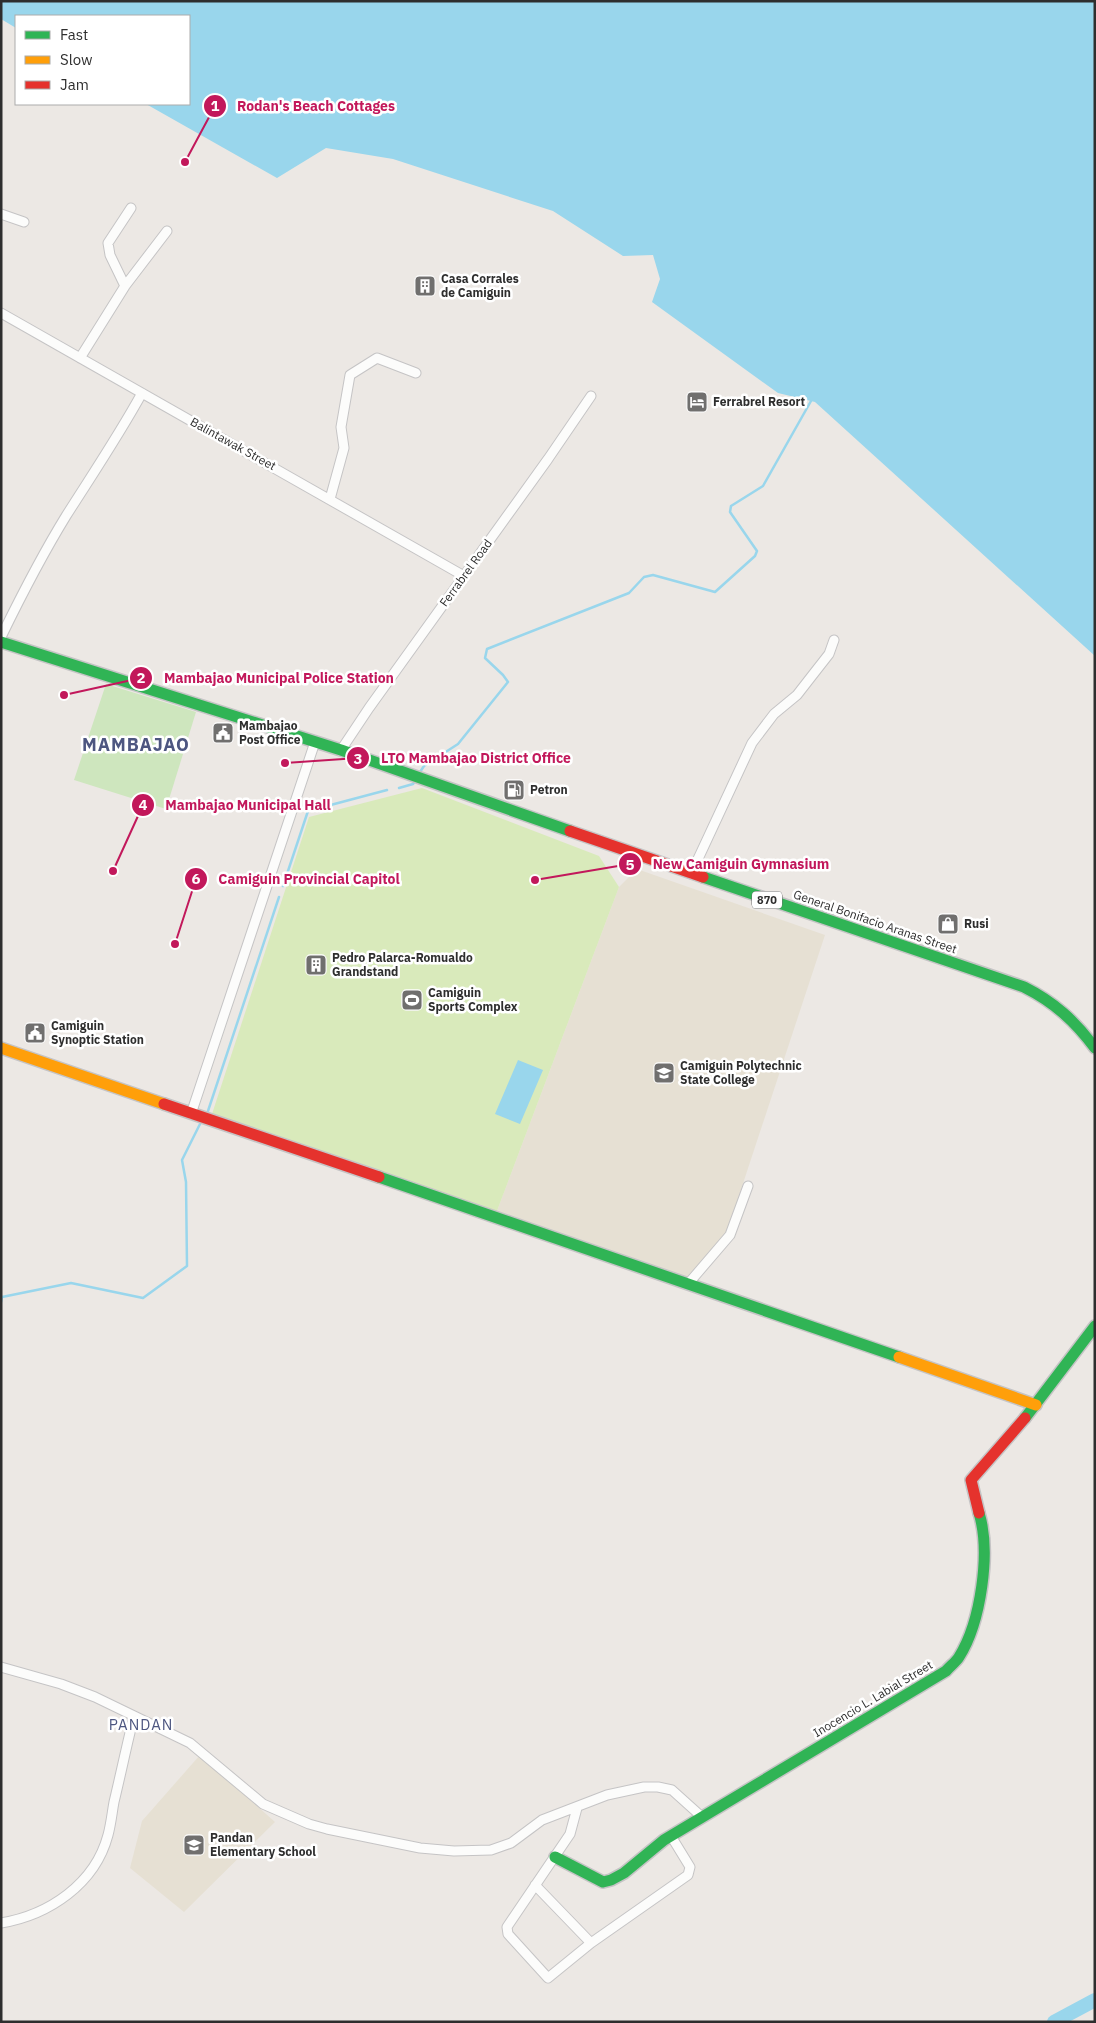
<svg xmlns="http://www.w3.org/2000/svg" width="1096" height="2023" font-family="'IBM Plex Sans',sans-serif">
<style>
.education{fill:#e6e0d3}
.green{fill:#cee6be}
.pitch{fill:#d9eabb}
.water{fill:#99d6ec}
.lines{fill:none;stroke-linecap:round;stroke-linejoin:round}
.stream{stroke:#99d6ec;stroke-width:2.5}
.river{stroke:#99d6ec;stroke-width:14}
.street-casing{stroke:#c5c4c5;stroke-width:11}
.fast-casing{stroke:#c5c4c5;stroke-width:14}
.slow-casing{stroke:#c5c4c5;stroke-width:14}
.jam-casing{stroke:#c5c4c5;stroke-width:14}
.street{stroke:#fcfcfb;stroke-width:9}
.fast{stroke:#30b455;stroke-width:11}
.slow{stroke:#ff9f0a;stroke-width:11}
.jam{stroke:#e5322d;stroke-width:11}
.labels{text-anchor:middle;stroke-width:5;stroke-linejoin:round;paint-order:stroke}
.shield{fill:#fff;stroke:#6d6d6d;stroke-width:1}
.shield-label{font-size:11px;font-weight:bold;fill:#2e2e2e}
.poi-label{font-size:12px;font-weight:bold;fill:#2e2e2e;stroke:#fff;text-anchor:start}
.street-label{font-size:12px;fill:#2e2e2e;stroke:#fff}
.quarter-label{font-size:15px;letter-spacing:1px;fill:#4d5680;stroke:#fff}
.district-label{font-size:18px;font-weight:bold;letter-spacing:1px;fill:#4d5680;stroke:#fff}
.leader{fill:none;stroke:#c2185b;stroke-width:2}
.callout-dot{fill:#c2185b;stroke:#fff;stroke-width:2}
.mark-label{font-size:15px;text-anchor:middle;font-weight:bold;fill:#fff}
.callout-label{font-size:14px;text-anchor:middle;font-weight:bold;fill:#c2185b;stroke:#fff;stroke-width:5;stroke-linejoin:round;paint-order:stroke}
</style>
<rect width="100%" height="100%" fill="#ece8e4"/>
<path class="education" d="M637,869L825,935L727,1232L689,1278L497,1211L619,887Z
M200,1755L275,1822L184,1912L130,1868L142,1821Z"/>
<path class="green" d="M106,684L196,712L166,809L74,780Z"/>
<path class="pitch" d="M422,788L599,856L619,887L497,1211L212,1114L309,817Z"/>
<path class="water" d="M1,1H1095V656L815,402L778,393L652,302L660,279L653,255L623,256L553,211L393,159L326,148L277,178L146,104H189V16H16V28L1,19Z
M518,1060L543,1070L520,1124L495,1114Z"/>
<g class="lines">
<path class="stream" d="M420,772L424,766L458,744L508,682L503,675L485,658L487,649L629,593L644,577L653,575L715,592L755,556L757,551L730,512L731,506L763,486L811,401
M399,788L413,784L415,781
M283,886L308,811L387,790
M208,1111L279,897
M1,1302L2,1297L71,1283L143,1298L187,1266L186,1182L182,1160L200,1124"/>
<path class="river" d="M1054,2022L1095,2000"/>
<g class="street-casing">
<path id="street" d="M1,214L24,222
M125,286L110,255L108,243L131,208
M1,313L464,576
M80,358L125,286L167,231
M330,499L344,448L341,427L350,375L377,358L416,373
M1,637C21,596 42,555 66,516C92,475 119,435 142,393
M341,750L369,708L548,459L591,396
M691,874L752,743L774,714L797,695L811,677L829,654L834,640
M191,1114L315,742
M688,1284L730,1235L748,1186
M1,1667L61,1684L95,1697L190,1743L263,1804L309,1824L327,1829L420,1848L454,1851L491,1850L511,1843L542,1820L607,1795L644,1787H658L672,1790L702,1817
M577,1808L570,1834L507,1927L508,1934L548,1978L591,1943L688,1875L690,1867L671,1836
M535,1885L591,1943
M1,1923C49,1915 95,1884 108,1835C111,1824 112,1813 114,1802C121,1773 127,1744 134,1716"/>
</g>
<g class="fast-casing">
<path id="fast" d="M1,642L341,750L570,831
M703,877L1024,987C1054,1002 1075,1021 1095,1048
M379,1177L899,1357
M1025,1418L1095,1326
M555,1857L603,1882L611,1880L624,1873L664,1840L946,1671C950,1666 956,1662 959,1657C981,1622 991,1552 979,1513"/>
</g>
<g class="slow-casing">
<path id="slow" d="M1,1048L164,1104
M899,1357L1036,1405"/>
</g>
<g class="jam-casing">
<path id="jam" d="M570,831L703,877
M164,1104L379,1177
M979,1513L971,1480L1025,1418"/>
</g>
<use href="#street" class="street"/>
<use href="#fast" class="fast"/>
<use href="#slow" class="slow"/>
<use href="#jam" class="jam"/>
</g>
<defs>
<g id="building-square" transform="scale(1.125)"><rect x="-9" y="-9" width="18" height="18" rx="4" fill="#706f6e" stroke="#fff"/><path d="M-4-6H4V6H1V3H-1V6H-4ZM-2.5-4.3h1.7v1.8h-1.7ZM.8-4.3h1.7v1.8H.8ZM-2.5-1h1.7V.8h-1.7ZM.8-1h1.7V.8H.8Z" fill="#fff"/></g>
<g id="hotel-square" transform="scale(1.125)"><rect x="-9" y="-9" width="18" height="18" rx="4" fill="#706f6e" stroke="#fff"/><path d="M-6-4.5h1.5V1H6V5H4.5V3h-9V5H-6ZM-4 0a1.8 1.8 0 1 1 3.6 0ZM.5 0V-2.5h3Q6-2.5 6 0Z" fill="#fff"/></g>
<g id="civic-square" transform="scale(1.125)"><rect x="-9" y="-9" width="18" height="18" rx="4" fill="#706f6e" stroke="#fff"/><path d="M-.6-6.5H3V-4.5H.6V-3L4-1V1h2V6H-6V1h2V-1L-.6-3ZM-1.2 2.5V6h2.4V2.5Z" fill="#fff"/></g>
<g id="fuel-square" transform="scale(1.125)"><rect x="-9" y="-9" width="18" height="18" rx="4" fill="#706f6e" stroke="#fff"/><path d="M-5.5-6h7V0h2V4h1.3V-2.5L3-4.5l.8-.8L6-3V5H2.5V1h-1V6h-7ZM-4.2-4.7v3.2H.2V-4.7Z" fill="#fff"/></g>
<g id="shop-square" transform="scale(1.125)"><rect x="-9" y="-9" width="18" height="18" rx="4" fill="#706f6e" stroke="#fff"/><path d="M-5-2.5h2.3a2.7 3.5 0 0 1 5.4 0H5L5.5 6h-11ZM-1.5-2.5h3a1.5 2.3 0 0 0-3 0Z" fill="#fff"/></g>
<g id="stadium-square" transform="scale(1.125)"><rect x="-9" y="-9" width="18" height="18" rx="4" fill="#706f6e" stroke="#fff"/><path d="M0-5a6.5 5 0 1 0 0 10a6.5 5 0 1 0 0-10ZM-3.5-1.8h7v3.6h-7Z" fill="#fff"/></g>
<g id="university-square" transform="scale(1.125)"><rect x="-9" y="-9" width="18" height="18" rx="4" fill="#706f6e" stroke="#fff"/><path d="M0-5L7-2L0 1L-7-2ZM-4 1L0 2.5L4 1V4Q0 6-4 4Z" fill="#fff"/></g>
<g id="school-square" transform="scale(1.125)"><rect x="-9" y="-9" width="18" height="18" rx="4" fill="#706f6e" stroke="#fff"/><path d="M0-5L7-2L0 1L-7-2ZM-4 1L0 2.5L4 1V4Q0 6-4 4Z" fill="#fff"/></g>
</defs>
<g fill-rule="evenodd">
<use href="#building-square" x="425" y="286"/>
<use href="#hotel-square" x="697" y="402"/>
<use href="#civic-square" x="223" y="733"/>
<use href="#fuel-square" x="514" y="790"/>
<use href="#shop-square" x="948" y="924"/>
<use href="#building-square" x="316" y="965"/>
<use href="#stadium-square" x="412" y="1000"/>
<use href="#civic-square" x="35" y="1033"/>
<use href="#university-square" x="664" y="1073"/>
<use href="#school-square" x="194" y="1845"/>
</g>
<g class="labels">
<rect class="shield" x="752" y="891.5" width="30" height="17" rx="4"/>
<g class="shield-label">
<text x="767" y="904">870</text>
</g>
<g class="poi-label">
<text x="441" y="283">Casa Corrales<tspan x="441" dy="14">de Camiguin</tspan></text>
<text x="713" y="406">Ferrabrel Resort</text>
<text x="239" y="730">Mambajao<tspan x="239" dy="14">Post Office</tspan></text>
<text x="530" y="794">Petron</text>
<text x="964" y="928">Rusi</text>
<text x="332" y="962">Pedro Palarca-Romualdo<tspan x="332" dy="14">Grandstand</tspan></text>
<text x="428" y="997">Camiguin<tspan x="428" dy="14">Sports Complex</tspan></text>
<text x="51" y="1030">Camiguin<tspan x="51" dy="14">Synoptic Station</tspan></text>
<text x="680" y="1070">Camiguin Polytechnic<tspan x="680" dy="14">State College</tspan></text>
<text x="210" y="1842">Pandan<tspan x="210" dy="14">Elementary School</tspan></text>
</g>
<g class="street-label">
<text transform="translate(233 444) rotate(29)" y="4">Balintawak Street</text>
<text transform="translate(466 573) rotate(-54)" y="4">Ferrabrel Road</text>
<text transform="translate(875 922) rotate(19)" y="4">General Bonifacio Aranas Street</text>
<text transform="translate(873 1699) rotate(-31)" y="4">Inocencio L. Labial Street</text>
</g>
<g class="quarter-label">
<text x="141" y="1730">PANDAN</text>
</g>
<g class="district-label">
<text x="136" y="751">MAMBAJAO</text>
</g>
</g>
<path class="leader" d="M185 162L215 106M64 695L141 678M285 763L358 758M113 871L143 805M535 880L630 864M175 944L196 879"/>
<g class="callout-dot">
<circle cx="185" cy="162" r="5"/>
<circle cx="64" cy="695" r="5"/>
<circle cx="285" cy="763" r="5"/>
<circle cx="113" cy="871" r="5"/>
<circle cx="535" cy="880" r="5"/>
<circle cx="175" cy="944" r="5"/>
<circle cx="215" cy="106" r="12"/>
<circle cx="141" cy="678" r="12"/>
<circle cx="358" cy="758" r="12"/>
<circle cx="143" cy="805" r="12"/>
<circle cx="630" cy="864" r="12"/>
<circle cx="196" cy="879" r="12"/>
</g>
<g class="mark-label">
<text x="215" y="111">1</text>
<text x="141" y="683">2</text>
<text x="358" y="764">3</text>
<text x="143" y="810">4</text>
<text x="630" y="870">5</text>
<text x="196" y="884">6</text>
</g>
<g class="callout-label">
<text x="316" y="111">Rodan's Beach Cottages</text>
<text x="279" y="683">Mambajao Municipal Police Station</text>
<text x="476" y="763">LTO Mambajao District Office</text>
<text x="248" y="810">Mambajao Municipal Hall</text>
<text x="741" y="869">New Camiguin Gymnasium</text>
<text x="309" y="884">Camiguin Provincial Capitol</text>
</g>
<rect width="1096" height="2023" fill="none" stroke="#2e2e2e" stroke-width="5"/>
<rect x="15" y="15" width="175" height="90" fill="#ffffff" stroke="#ababab"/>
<rect x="25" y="31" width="25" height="8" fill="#30b455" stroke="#ababab"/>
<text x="60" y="40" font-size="15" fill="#2e2e2e">Fast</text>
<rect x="25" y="56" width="25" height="8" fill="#ff9f0a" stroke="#ababab"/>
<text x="60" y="65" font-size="15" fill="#2e2e2e">Slow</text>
<rect x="25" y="81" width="25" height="8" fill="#e5322d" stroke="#ababab"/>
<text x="60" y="90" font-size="15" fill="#2e2e2e">Jam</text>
</svg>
